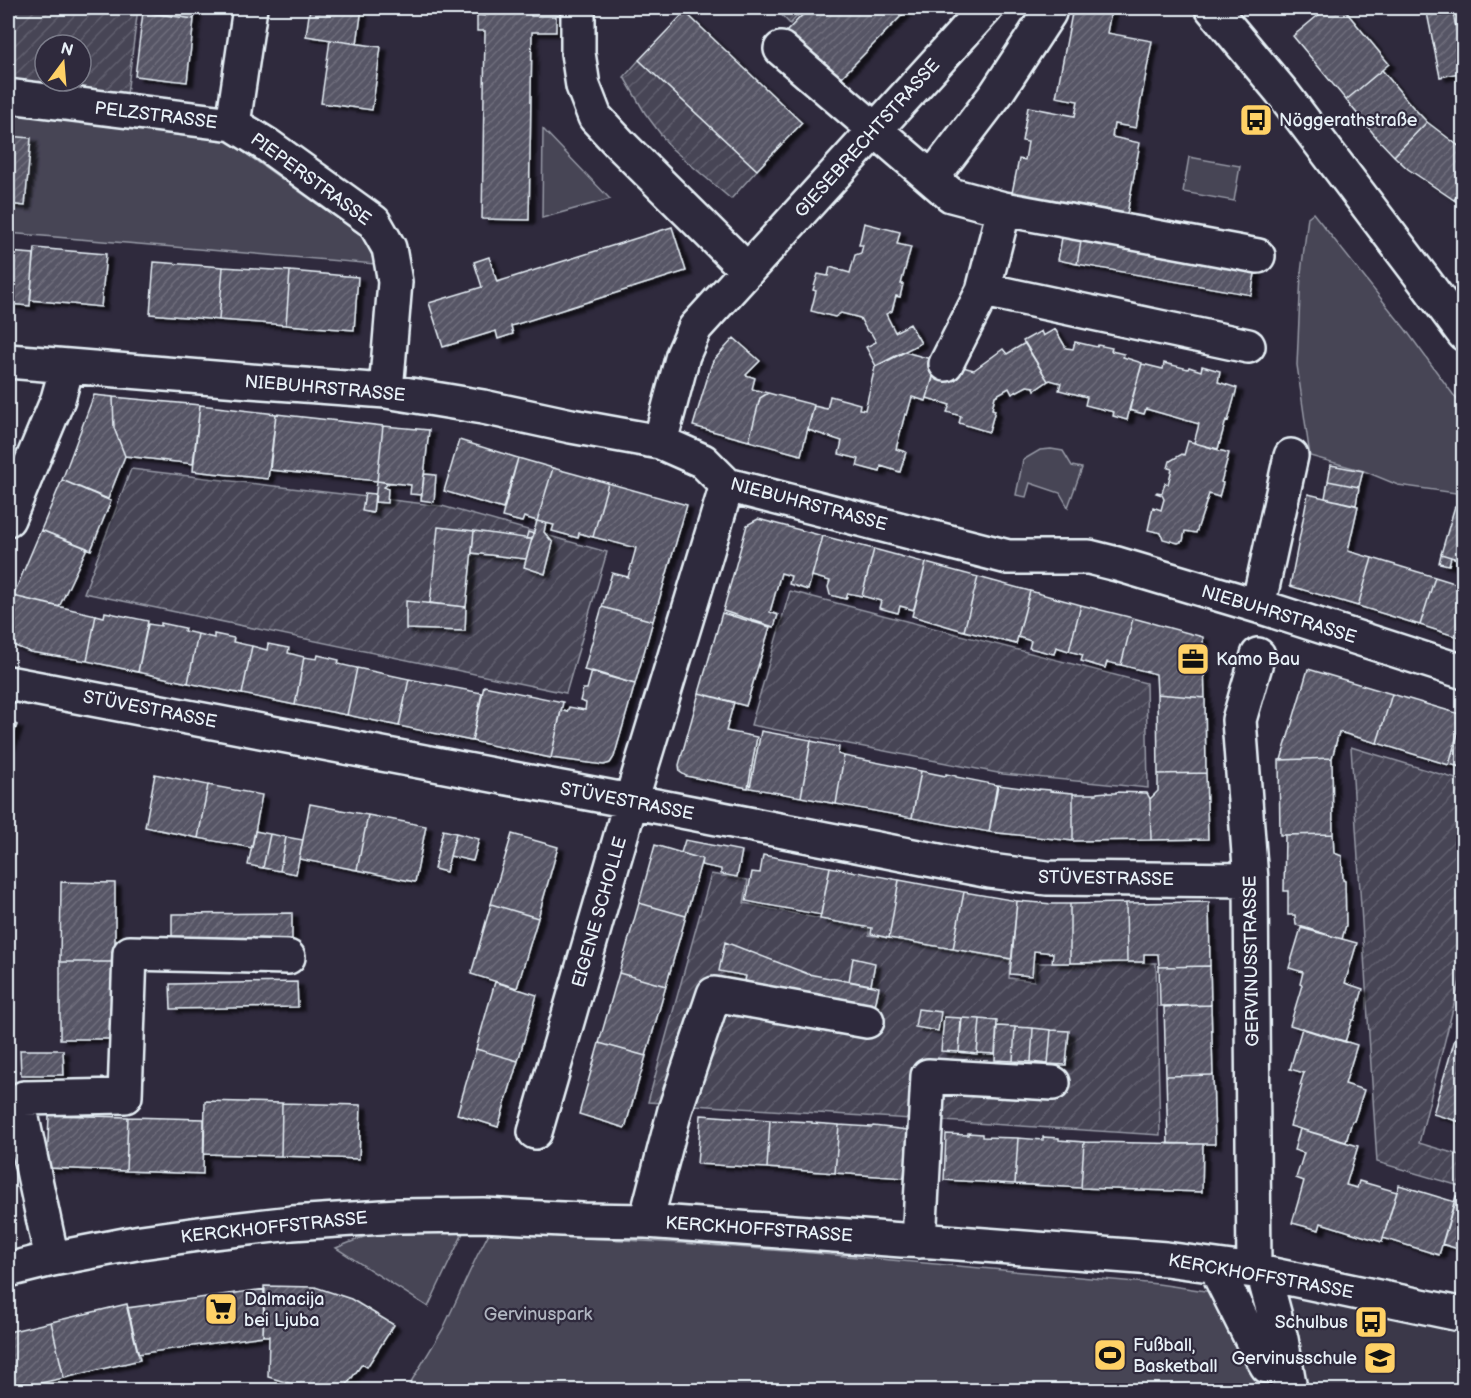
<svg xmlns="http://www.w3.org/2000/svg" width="1471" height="1398" font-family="'Balsamiq Sans',sans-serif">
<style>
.built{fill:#3b3749}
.green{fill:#464455;stroke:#979aa6;stroke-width:1.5}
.garden{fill:url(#garden-furrows);stroke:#979aa6;stroke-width:1.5;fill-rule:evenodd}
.building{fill:url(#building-hatch);stroke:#e8f1f8;stroke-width:1.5;filter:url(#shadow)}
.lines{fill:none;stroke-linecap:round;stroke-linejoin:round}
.minor-casing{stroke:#e8f1f8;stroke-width:38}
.minor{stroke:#2f2a3d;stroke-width:33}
.labels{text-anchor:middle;stroke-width:4.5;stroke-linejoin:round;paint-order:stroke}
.street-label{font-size:18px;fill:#e8f1f8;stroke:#2f2a3d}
.poi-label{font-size:18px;fill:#e8f1f8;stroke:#2f2a3d;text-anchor:start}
.park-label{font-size:18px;fill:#afb4bf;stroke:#2f2a3d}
</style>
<defs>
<pattern id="garden-furrows" width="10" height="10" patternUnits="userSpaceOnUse" patternTransform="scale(1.5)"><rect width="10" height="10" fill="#464455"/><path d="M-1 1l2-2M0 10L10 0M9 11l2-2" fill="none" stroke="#615f6e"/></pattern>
<pattern id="building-hatch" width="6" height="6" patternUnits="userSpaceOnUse" patternTransform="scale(1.5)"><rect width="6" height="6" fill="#575565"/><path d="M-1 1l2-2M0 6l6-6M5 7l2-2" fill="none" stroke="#6f6e7c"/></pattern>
<filter id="shadow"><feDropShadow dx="6" dy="4" stdDeviation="1.5" flood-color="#0009"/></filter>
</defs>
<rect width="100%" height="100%" fill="#2f2a3d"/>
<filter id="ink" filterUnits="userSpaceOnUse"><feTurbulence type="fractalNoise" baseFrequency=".0167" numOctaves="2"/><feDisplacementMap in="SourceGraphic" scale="12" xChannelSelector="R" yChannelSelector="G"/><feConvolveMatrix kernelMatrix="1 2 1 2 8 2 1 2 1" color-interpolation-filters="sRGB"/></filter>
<g filter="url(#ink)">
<path class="built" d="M1280,1289L1463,1326V1390H1305Z"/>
<path class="green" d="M8,113L228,141L365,238L375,264L8,233Z
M543,129L610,199L542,218Z
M1189,157L1240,166L1234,201L1183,192Z
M1313,213L1406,330L1463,408V494L1398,485L1364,471L1310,456L1297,365L1301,273L1308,217Z
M1051,449L1063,451L1072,466L1082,468L1068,507L1060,493L1030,483L1026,497L1016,495L1023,460L1040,450Z
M376,1232L463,1233L428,1307L336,1248Z
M489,1233L681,1243L812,1253L1158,1284L1253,1298L1282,1390H406L443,1329L477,1256Z"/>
<path class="garden" d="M8,8H138L126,102L8,87ZM45,45H81V81H45Z
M775,8H805L790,24Z
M639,60L757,170L731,199L671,148L645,113L624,77Z
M131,469L442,506L607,552L566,693L84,593Z
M790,591L1146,683L1148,788L1003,774L751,725Z
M1351,747L1463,781V969L1419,1143L1463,1156V1187L1377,1162Z
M711,874L748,880L744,903L869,929V935L1010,960L1009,978L1034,981L1035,963H1156L1160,1135L648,1102Z"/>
<path class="building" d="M144,8H196L194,19L143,12Z
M310,8H362L357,44L306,36Z
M485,8H531V16H556V32H532L529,220L482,219L485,31H477V15L485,16Z
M809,8H909L835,84L783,35Z
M1073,8H1092L1111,11L1107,33L1152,41L1136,128L1114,124L1112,137L1140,143L1127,214L1012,193L1019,159L1025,160L1028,142L1022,141L1028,107L1075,116L1078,101L1056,97Z
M1327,8H1343L1389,64L1346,100L1293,36Z
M1426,8H1452L1464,66V72L1440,77Z
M143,12L194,19L187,82L135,76Z
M685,12L802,123L757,170L639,60Z
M330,40L381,47L372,110L321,103Z
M1382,70L1411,105L1427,122L1394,156L1377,138L1346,100Z
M1427,122L1464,150V185L1454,200L1408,169L1394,156Z
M8,136L31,138L25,206L8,204Z
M1464,185V206L1454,200Z
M864,223L900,232L897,244L911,247L901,284H903L900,297L896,296L892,311L886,314L895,332L910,324L921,343L876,366L866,347L876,342L871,333L867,331L860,318L841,313L835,317L811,311L816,291L813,290L818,274L828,276L830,267L850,273L855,255L861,253L863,245H859Z
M672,227L686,271L511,326L513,334L498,339L496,331L443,347L429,303L482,287L474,262L489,257L497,282Z
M1063,232L1082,236L1077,264L1058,260Z
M1082,236L1256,269L1251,295L1077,264Z
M35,248L106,254L101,307L30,300Z
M8,252L34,254L30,306L8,304Z
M154,262L223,267L219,320L150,314Z
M223,267L290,271L286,325L219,320Z
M290,271L358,277L354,330L286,325Z
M1055,329L1066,348L1073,349L1075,342L1097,347L1098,345L1112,348L1111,351L1124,354L1123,357L1142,363L1127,420L1113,416L1114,412L1085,405L1087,397L1059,390L1061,383L1050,380L1048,381L1023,341L1041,331L1043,336Z
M734,338L760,361L746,375L755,378L752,389L768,393L760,398L749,441L693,426L711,366L713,361Z
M1025,343L1048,381L1035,390L1034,387L1027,386L1012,394L1009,388L995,396L992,409L995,410L989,432L959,423L961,416L947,412L950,405L927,398L937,362L955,365L974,370L1003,349L1007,354Z
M905,352L938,361L926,401L912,397L907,415L905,414L896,449L906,452L900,472L881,466L880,472L857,466L859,459L839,454L842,441L808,430L814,406L827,409L830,396L860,404L859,409L865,410L875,367Z
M1164,363L1188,369L1189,367L1201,371L1202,366L1220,371L1218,382L1237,388L1228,421L1226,420L1218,449L1194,443L1199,424L1146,409L1144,414L1129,410L1142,364L1163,369Z
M768,393L814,405L801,455L749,441L760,398Z
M94,395L113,397L114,428L125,456L108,499L62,480Z
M113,397L200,405L193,464L125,456L114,428Z
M200,405L276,414L268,479L193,471Z
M276,414L383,426L377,481L270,470Z
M383,426L429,430L422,495L410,494L411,485L377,481Z
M459,440L518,458L503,509L444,491Z
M1188,441L1229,453L1221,482L1223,483L1219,497L1209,494L1196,533L1185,531L1183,541L1178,543L1163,539L1161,533L1148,530L1153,507L1161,510L1164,499L1162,495L1156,493L1157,492L1162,493L1165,483L1168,484L1172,469L1168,468L1170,461L1182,454L1184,455Z
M518,458L553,468L537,521L524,517L522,522L502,517Z
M1331,465L1363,471L1359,487L1328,481Z
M553,468L608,483L593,537L579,533L578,538L552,531L554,525L537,521Z
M424,474L436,475L434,502L421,500Z
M62,480L111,501L91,550L41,530Z
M377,481L389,483L384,487L388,489L387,503L375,502Z
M1328,481L1359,487L1356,505L1325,498Z
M608,483L687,505L653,621L602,607L612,573L628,577L636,548L593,537Z
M365,493L375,494L373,513L362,511Z
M1308,494L1358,506L1348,551L1372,558L1358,606L1290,586Z
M1455,506L1464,508V561L1441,554Z
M758,519L823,536L808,590L789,584L791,576L781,573L770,612L778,615L774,627L723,611L747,525Z
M537,521L546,523L544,532L553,543L545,574L524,567Z
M438,527L474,531L466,607L430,603Z
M41,530L87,548L59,607L13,596Z
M474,531L532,539L526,559L472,553Z
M528,532L534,534L532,539H526Z
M823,536L874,549L862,596L848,593L846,599L830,595L828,587L830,581L812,576Z
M874,549L926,563L914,610L900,606L898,613L879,608L881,601L862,596Z
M1441,554L1451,557L1449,565L1439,563Z
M1372,558L1435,577L1420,625L1358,606Z
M926,563L978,577L964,631L912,616Z
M978,577L1030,591L1016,644L964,631Z
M1435,577L1464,586V639L1420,625Z
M1030,591L1081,605L1069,651L1056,647L1054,654L1029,648L1031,641L1018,637Z
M13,596L96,615L87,661L30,652L8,643V610Z
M406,601L466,607L465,631L406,629Z
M1081,605L1133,618L1121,665L1107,662L1105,668L1081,661L1083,655L1069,651Z
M602,607L653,621L635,684L584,670Z
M105,612L148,621L138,672L87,661L96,615L104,617Z
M722,613L770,627L746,706L699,693Z
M1133,618L1203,637L1205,698L1157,694L1156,674L1121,665Z
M161,623L185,628L184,631L198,634L188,683L138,672L148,624L161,626Z
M198,634L214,638V634L234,638L233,642L252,646L242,694L188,683Z
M268,644L289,648L288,653L304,657L295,705L242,694L252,646L267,650Z
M318,655L339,660L338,664L357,668L347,715L295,705L304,657L317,659Z
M357,668L409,679L399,726L347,715Z
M1308,669L1392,694L1377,743L1339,732L1332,758L1281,760Z
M592,671L635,684L614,757L610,763L604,765L551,758L561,710L567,712L569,707L585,710L586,703L580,701L583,689H587Z
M409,679L482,693L472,741L399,726Z
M484,686L563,702L551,758L472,741Z
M699,693L734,702L726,731L757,737L748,788L686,776L680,772L679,765Z
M1157,694L1205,698L1206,773L1158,774Z
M1392,694L1463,715L1449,765L1377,743Z
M1463,715H1464V768L1449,764Z
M8,721L17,725L8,748Z
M761,731L811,740L801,797L750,788Z
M811,741L839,747L838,754L844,756L836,804L801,797Z
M844,756L921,771L912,818L836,804Z
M1332,758L1333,834L1280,835L1279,760Z
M921,771L946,776V774L956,776V777L997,785L989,832L912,818Z
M1206,773L1208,839L1151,840L1150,799L1158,791V774Z
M155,774L208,785L198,838L145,827Z
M208,785L262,795L252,848L198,838Z
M998,785L1021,788V787L1039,790V789L1050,790V791L1073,793V841L989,832Z
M1107,792V793H1116V792L1147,793L1150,799L1151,840L1073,841V794H1097V793Z
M310,804L368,815L357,870L299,859Z
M368,815L426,826L415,882L357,870Z
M443,830L456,833L446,872L434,869Z
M255,831L270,834L263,868L248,865Z
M456,833L479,839L473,861L450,856Z
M270,834L286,837L280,871L263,868Z
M512,834L558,847L538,918L491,904Z
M1333,834L1334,853L1342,856L1343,880L1345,881L1346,925L1342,939L1296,925L1295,915H1288V891H1284L1285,835Z
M286,837L303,840L296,874L280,871Z
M685,840L742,851L737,877L721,874V869L701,865L702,859L681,853Z
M655,845L702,859L686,916L639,903Z
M763,855L830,867L821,915L746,901L752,872L760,873Z
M830,867L899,880L889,938L871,934L872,928L820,919Z
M899,880L964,892L953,949L889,938Z
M61,882L115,883V962H60Z
M964,892L1017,901L1012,959L953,949Z
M1017,901L1053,904H1070V963H1052L1053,953L1034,951L1032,976L1010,974Z
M1209,902L1210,966L1159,967L1158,954H1144V962H1127L1126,903Z
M639,903L686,916L666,986L619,973Z
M1126,903L1127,962L1070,963V904Z
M491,904L538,918L517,988L471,974Z
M292,913V940H172V914Z
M1301,928L1357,943L1345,983L1363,989L1354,1020H1352L1345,1042L1290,1025L1302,985L1300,984L1303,972L1289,968Z
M725,942L808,974L879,987L873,1016L768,992L769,987L745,981L746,976L719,971Z
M853,958L875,963L871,985L849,981Z
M60,962H115L114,1039H60Z
M1210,966L1211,1005L1160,1006L1159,967Z
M619,973L666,986L646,1056L599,1043Z
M297,982L298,1007L171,1009L170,984Z
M495,982L537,995L518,1061L476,1049Z
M1211,1005L1213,1075L1166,1076L1164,1007Z
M1464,1008V1123L1433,1114Z
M918,1009L941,1012L938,1031L915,1027Z
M944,1017L961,1018L959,1052L941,1051Z
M962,1018L980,1019L977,1054L959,1052Z
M980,1019L997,1021L995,1054L977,1053Z
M997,1026L1015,1027L1013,1061L995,1060Z
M1015,1027L1033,1028L1031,1062L1013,1061Z
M1033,1028L1051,1030L1048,1064L1031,1062Z
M1302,1028L1357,1045L1345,1084L1364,1090L1354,1121H1352L1346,1142L1290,1126L1302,1085H1300L1304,1073L1290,1069Z
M1051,1030L1069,1031L1066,1065L1048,1064Z
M599,1043L646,1056L625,1128L579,1114Z
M476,1049L518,1061L498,1127L457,1114Z
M20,1050H63L64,1075H21Z
M1213,1075L1215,1144H1168L1166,1076Z
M205,1101L282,1103L281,1156L204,1154Z
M282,1103L361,1105L359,1159L281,1156Z
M49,1115L128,1117L126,1171L47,1168Z
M701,1115L770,1120L767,1168L697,1164Z
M128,1117L204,1119L203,1174L126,1171Z
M770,1120L812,1122V1123L839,1125L835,1173L767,1168Z
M839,1125L872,1127L873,1126L908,1130L904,1178L835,1173Z
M1300,1129L1358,1146L1346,1185L1357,1188L1359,1181L1397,1192L1382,1242L1321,1223L1319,1230L1292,1223L1304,1181L1296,1178L1304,1153L1294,1150Z
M968,1133L982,1134V1137L1018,1138L1015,1184L944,1180L946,1134L968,1135Z
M1043,1137L1059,1138V1140L1084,1142L1081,1188L1015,1184L1018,1138L1043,1140Z
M1084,1142L1203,1144L1202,1192L1081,1188Z
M1399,1185L1455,1202L1439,1255L1383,1238Z
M1456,1196L1464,1198V1251L1442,1244Z
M264,1286L315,1287L351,1299L394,1325L367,1367L362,1364L343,1390H312L268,1377L269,1336H263Z
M265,1289L263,1336L138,1354L127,1308Z
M127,1304L140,1360L64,1378L51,1322Z
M51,1322L64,1378L8,1390V1332Z"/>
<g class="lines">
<g class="minor-casing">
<path id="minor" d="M250,8L233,124L267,145L374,222L389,248L395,282L386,391
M578,8V53L583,86L595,117L620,144L747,270
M1212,8L1281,91L1424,280L1464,334
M781,49L951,195L1004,209L983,291L994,292L1248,346
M8,96L233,124
M932,178L996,94L1049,13
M1004,209L1258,256
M8,361L250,381L386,391L483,407L571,426L660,442L703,461L727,485L1008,557H1089L1117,564L1258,606L1464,672
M946,364L983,291
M660,442L683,355L695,328L986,8
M8,519L58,399L67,367
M1258,606L1291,456
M8,683C335,744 663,807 990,871L1047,878L1251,880
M535,1132L631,801L727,485
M646,1221L675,1110L714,994L867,1021
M919,1241L928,1076L1053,1083
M52,1259L20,1109L24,1098L125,1096L130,953L288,957
M8,1270L52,1259L141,1242L206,1233L292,1223L398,1216L483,1215L583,1220L646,1221L902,1240L932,1241L1166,1259L1254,1271L1464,1315
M1254,1271L1251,880L1239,720L1258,655
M1221,1278L1253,1342L1267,1366L1286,1369
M1266,1283L1281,1339L1290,1389"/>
</g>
<use href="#minor" class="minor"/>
</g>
</g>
<defs>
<g id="bus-square" transform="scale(1.725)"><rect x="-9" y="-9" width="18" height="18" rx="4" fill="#ffd166" stroke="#2f2a3d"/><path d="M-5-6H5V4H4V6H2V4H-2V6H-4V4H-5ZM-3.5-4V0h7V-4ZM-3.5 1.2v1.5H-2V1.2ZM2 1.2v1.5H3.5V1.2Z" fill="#111"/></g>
<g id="office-square" transform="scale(1.725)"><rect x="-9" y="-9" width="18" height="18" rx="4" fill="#ffd166" stroke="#2f2a3d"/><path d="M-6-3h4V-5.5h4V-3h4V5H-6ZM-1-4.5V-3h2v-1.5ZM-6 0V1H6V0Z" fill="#111"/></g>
<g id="supermarket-square" transform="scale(1.725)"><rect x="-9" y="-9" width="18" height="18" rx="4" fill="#ffd166" stroke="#2f2a3d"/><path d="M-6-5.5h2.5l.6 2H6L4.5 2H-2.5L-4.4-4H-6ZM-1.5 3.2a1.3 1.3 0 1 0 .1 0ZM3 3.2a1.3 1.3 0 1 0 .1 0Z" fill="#111"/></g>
<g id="stadium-square" transform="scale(1.725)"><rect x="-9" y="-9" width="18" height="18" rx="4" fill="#ffd166" stroke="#2f2a3d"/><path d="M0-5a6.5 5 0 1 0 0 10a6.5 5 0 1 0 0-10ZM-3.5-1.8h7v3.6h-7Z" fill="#111"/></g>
<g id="school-square" transform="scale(1.725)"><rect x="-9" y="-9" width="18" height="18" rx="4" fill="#ffd166" stroke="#2f2a3d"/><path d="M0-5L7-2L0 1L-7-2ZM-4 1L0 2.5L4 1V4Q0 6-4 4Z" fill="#111"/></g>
</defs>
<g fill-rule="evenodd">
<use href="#bus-square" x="1256" y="120"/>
<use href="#office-square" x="1193" y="659"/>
<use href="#supermarket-square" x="221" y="1309"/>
<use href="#bus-square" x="1371" y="1322"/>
<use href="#stadium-square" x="1110" y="1355"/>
<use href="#school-square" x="1380" y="1358"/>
</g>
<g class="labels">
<g class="street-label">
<text transform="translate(156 115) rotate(7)" y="6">PELZSTRASSE</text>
<text transform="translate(867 138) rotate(-48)" y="6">GIESEBRECHTSTRASSE</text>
<text transform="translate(311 179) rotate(36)" y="6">PIEPERSTRASSE</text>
<text transform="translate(325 388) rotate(5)" y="6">NIEBUHRSTRASSE</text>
<text transform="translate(809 504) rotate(15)" y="6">NIEBUHRSTRASSE</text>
<text transform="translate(1279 614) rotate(17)" y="6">NIEBUHRSTRASSE</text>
<text transform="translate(150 709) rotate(11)" y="6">STÜVESTRASSE</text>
<text transform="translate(627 801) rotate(11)" y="6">STÜVESTRASSE</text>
<text transform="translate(1106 878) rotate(1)" y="6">STÜVESTRASSE</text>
<text transform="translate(599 912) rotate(-74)" y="6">EIGENE SCHOLLE</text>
<text transform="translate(1251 961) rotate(-91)" y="6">GERVINUSSTRASSE</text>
<text transform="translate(274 1227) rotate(-6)" y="6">KERCKHOFFSTRASSE</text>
<text transform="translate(759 1229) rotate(4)" y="6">KERCKHOFFSTRASSE</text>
<text transform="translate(1261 1276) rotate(10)" y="6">KERCKHOFFSTRASSE</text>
</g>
<g class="poi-label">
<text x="1279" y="126">Nöggerathstraße</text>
<text x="1216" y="665">Kamo Bau</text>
<text x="244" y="1305">Dalmacija<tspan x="244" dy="21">bei Ljuba</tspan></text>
<text x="1348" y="1328" text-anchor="end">Schulbus</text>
<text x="1133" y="1351">Fußball,<tspan x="1133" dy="21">Basketball</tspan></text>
<text x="1357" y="1364" text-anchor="end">Gervinusschule</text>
</g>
<g class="park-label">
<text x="538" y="1320">Gervinuspark</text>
</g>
</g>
<rect width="1471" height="1398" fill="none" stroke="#2f2a3d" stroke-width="30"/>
<rect x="15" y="15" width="1441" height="1368" fill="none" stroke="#e8f1f8" stroke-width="2" filter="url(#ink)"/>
<g transform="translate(63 63) rotate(16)"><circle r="28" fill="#2f2a3d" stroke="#797a88" stroke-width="1.5"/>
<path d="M0-4.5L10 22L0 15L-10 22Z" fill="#ffd166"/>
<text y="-9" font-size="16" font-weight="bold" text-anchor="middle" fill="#e8f1f8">N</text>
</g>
</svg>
